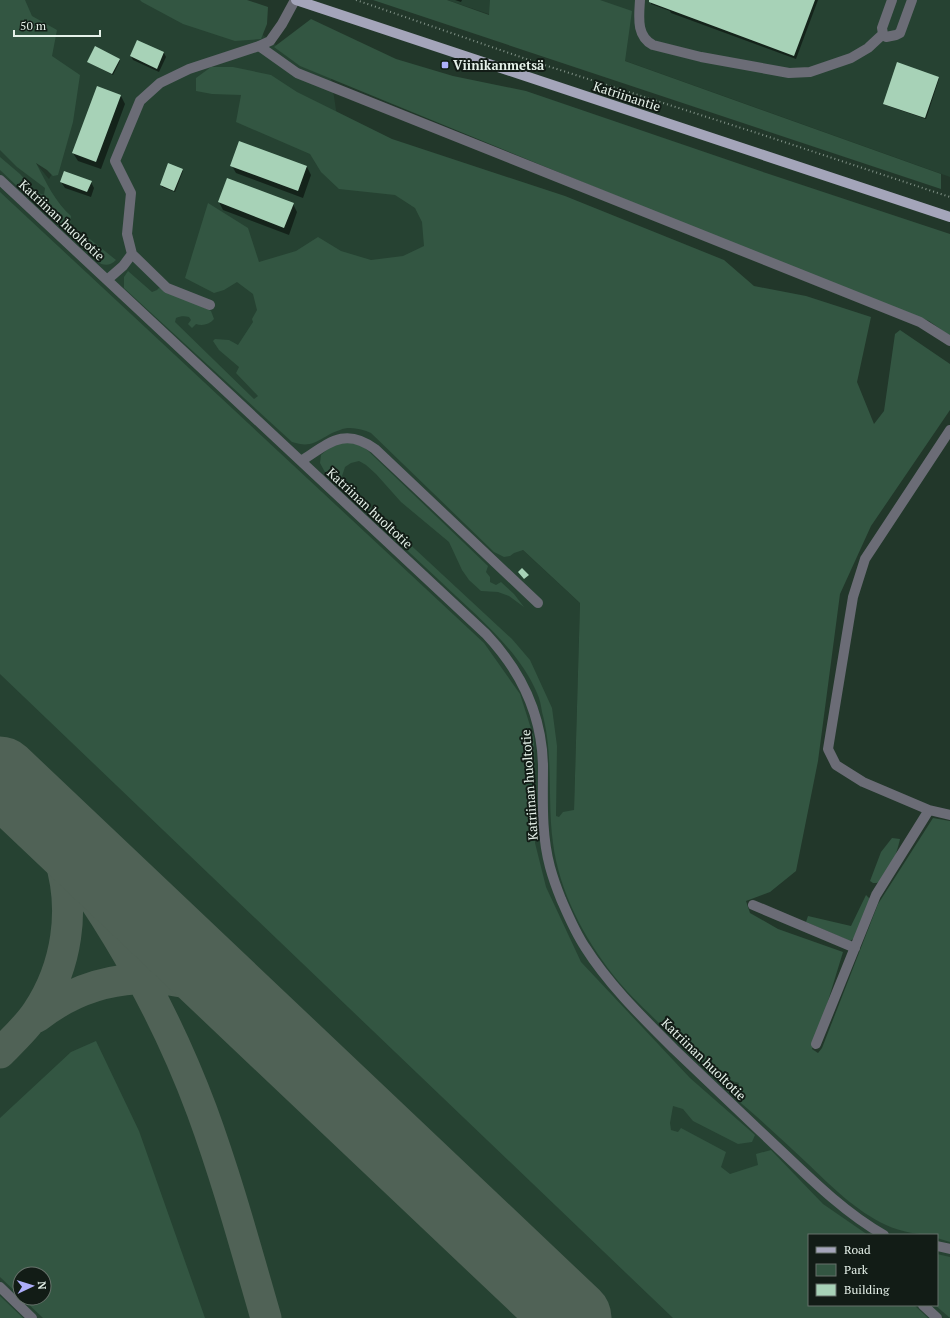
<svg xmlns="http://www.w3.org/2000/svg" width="950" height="1318" font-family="'PT Serif',serif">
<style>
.built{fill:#264232;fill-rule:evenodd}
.green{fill:#335642}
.shadow{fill:#0007}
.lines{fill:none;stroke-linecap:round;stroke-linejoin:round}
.taxiway{stroke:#506256;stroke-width:31}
.runway{stroke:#506256;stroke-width:77}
.building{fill:#a7d2b7}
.path{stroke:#819287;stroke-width:2;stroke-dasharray:1 3;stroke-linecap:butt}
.minor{stroke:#6b6c76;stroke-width:10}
.major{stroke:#a4a5ba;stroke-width:10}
.poi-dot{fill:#aeaefa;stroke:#121c16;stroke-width:1.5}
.labels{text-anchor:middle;stroke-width:4;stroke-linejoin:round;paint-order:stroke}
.poi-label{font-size:13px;font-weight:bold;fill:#e5f1e9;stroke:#121c16;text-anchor:start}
.street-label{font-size:13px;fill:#e5f1e9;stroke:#121c16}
</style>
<rect width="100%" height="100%" fill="#22372a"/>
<path class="built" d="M16,0H181L251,26L301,64L331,77L343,155L423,195L446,261L359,398L580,603L574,811L950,1193V1318H0V133L35,162L49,179L57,165L44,54ZM809,1235H937V1305H809ZM20,1274H44V1298H20Z
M447,0H950V177L589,48Z"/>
<path class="green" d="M0,0H25L32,16L57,30L52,56L80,75L73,122L58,175L53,176L47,170L36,163C46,182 55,202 71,216L70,224L67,225L62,223L58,225L0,170V157L20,174L36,192L44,195L45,188L17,167L0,150Z
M140,0H247L268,7L267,24L261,39L235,41L183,24L142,2Z
M373,0H447L489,15L490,0H600L632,11L625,61L941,174V189Z
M311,19L396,59L453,76L526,91L766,173L950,234V336L929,321L743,248L300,66L274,47Z
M211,67H233L271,75L297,92L392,139L565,196L724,260L754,286L806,296L871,317L857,382L874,424L884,411L895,334L900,330L950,364V410L871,526L840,594L818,761L796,871L770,892L746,901L750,913L778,929L843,952L821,1024L812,1049L818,1053L822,1048L878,904L933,818L950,821V1242L937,1238V1235C920,1235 901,1232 886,1225C856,1211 831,1186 807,1163C781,1139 756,1115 729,1093L728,1088L736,1091L739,1083C708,1074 687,1051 665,1029C648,1012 628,994 614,976C584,938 559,891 553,843C547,799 554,755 542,712C541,706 540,699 537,693C518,648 473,613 439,580C401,545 363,509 326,474L320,463L321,455L330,447L345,441L363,446L488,566L486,572L490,577V582L496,585L501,582L514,594L524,607L509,596L498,592L481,591L469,580L462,570L449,542L401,502L376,474L366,465L359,461L351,463L345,467L342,476L346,485L512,639L530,660L552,708L557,746L556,816L559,817L563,812L574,810L580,603L523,550L514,553L510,556L504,557L494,552L371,433C362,429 349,426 340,430C320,436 316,450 292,442L124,288V277L128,271L152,292L157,290L159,288L165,289L211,311L214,319C209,325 202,326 196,324L192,328L188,324L191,320L189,317C185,316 180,316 176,318L175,322L254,399L258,396L236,373L239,367L219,350L213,341L215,339L229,340L238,345L253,322L252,319L257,310L253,294L237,282L224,290L214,293L185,278L208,203L248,228L259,262L296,251L318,237L341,251L371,260L403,256L424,246L422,222L415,208L395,195L339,189L321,172L310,154L236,122L241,95L212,94L196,91V78Z
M0,192L484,643L520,694L534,738L535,781V843L546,887L581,962L690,1078L755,1135L752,1142L738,1144L693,1121L683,1109L673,1106L670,1123L671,1130L678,1132L681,1128L726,1152L721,1167L730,1174L758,1165L756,1154L771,1150L823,1204L868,1235H809V1305H914L928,1318H673L0,674Z
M81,232L116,260C105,271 96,261 88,253C85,250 80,246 79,243C78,241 78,239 77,236Z
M892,838L900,839C898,850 889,876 879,882C878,883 875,883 873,883L870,881L881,852Z
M866,895L871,900L858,936L850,941L806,922L808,916L851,926Z
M96,1041L139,1131L205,1318H43L22,1298H44V1274H20V1296L0,1277V1118L71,1052Z
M937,1254L950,1257V1318L935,1305H937Z
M0,1296L23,1318H0Z"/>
<path class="shadow" d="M455,0H462L461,2Z
M651,0H818L796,59L671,13L670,11L651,4Z
M138,41L164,53L166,57L159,72L133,60L131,56Z
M119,59L120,61L113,75L88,62Z
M938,77L939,79L926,119L885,105L884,104Z
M121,96L125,104L101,169L78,161L73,153Z
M232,166L307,167L311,175L303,198L236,173Z
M182,170L183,171L175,192L162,187L161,185Z
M227,179L293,204L297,212L289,235L223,210L219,202Z
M61,182H91L94,188L91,197L65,188Z"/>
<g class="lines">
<path class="taxiway" d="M0,779C87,875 157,990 202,1111C227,1179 246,1249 266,1318
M37,1017C96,971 175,965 239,1006C255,1016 269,1030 283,1043
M0,1053C13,1040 27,1027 37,1012C67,967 76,909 59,857"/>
<path class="runway" d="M0,775L573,1318"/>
</g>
<path class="building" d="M649,0H815L794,56L649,2Z
M137,40L164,52L157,69L130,56Z
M95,46L120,59L112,74L87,62Z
M897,62L939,77L925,118L883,104Z
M97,86L121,95L96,162L72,153Z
M239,141L307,166L298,191L230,166Z
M168,163L183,169L174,191L160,185Z
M64,171L92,181L87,192L60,182Z
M227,178L294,203L284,228L218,202Z
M522,568L529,575L524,579L518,572Z"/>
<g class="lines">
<path class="path" d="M356,0L535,62L760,134L950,197"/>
<path class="minor" d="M640,0C639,17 636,36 653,45L701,57L789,73L810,72L851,58L868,48L883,34
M892,0L882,28L883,34L886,37L896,35L900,33L912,0
M259,46L297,73L920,322L950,341
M0,180L486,634C521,671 542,713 543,766C543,799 541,834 550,867C553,878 557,889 561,899C568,915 575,932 585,947C609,985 642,1017 674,1049C702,1076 731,1103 759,1130C797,1165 839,1210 884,1235
M107,280L123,266L132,254
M210,305L167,288L132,254L127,234L131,193L115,161L140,101L160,83L189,69L259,46L270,41L282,24L295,0
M301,461C328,444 344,426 375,449L538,603
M929,810L950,815
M753,905L855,948
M816,1044L876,895L929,810L863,782L836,765L828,749L853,597L865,559L950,430
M937,1246L950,1249
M0,1287L32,1318
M923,1305L937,1318"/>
<path class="major" d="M296,0L950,217"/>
</g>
<rect class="poi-dot" x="441" y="61" width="8" height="8" rx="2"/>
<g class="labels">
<g class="poi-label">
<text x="453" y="70">Viinikanmetsä</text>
</g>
<g class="street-label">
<text transform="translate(627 96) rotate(18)" y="5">Katriinantie</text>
<text transform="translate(62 220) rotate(43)" y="5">Katriinan huoltotie</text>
<text transform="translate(370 508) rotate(43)" y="5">Katriinan huoltotie</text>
<text transform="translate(529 785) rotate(-94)" y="5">Katriinan huoltotie</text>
<text transform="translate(704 1059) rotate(44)" y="5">Katriinan huoltotie</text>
</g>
</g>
<rect x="808" y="1234" width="130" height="72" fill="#121c16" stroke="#66716a"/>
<rect x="816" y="1247" width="20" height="6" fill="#a4a5ba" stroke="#66716a"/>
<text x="844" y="1254" font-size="12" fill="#e5f1e9">Road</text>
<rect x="816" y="1264" width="20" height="12" fill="#335642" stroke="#66716a"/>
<text x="844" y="1274" font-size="12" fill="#e5f1e9">Park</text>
<rect x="816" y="1284" width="20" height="12" fill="#a7d2b7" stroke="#66716a"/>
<text x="844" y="1294" font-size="12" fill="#e5f1e9">Building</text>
<g transform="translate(32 1286) rotate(86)"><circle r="19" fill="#121c16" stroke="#66716a"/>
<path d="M0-3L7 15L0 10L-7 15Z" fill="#aeaefa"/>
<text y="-6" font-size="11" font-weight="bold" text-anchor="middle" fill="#e5f1e9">N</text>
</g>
<path d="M14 30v6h86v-6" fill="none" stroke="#e5f1e9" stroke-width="2"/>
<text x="20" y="30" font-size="12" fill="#e5f1e9" stroke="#121c16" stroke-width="3" paint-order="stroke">50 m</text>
</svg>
